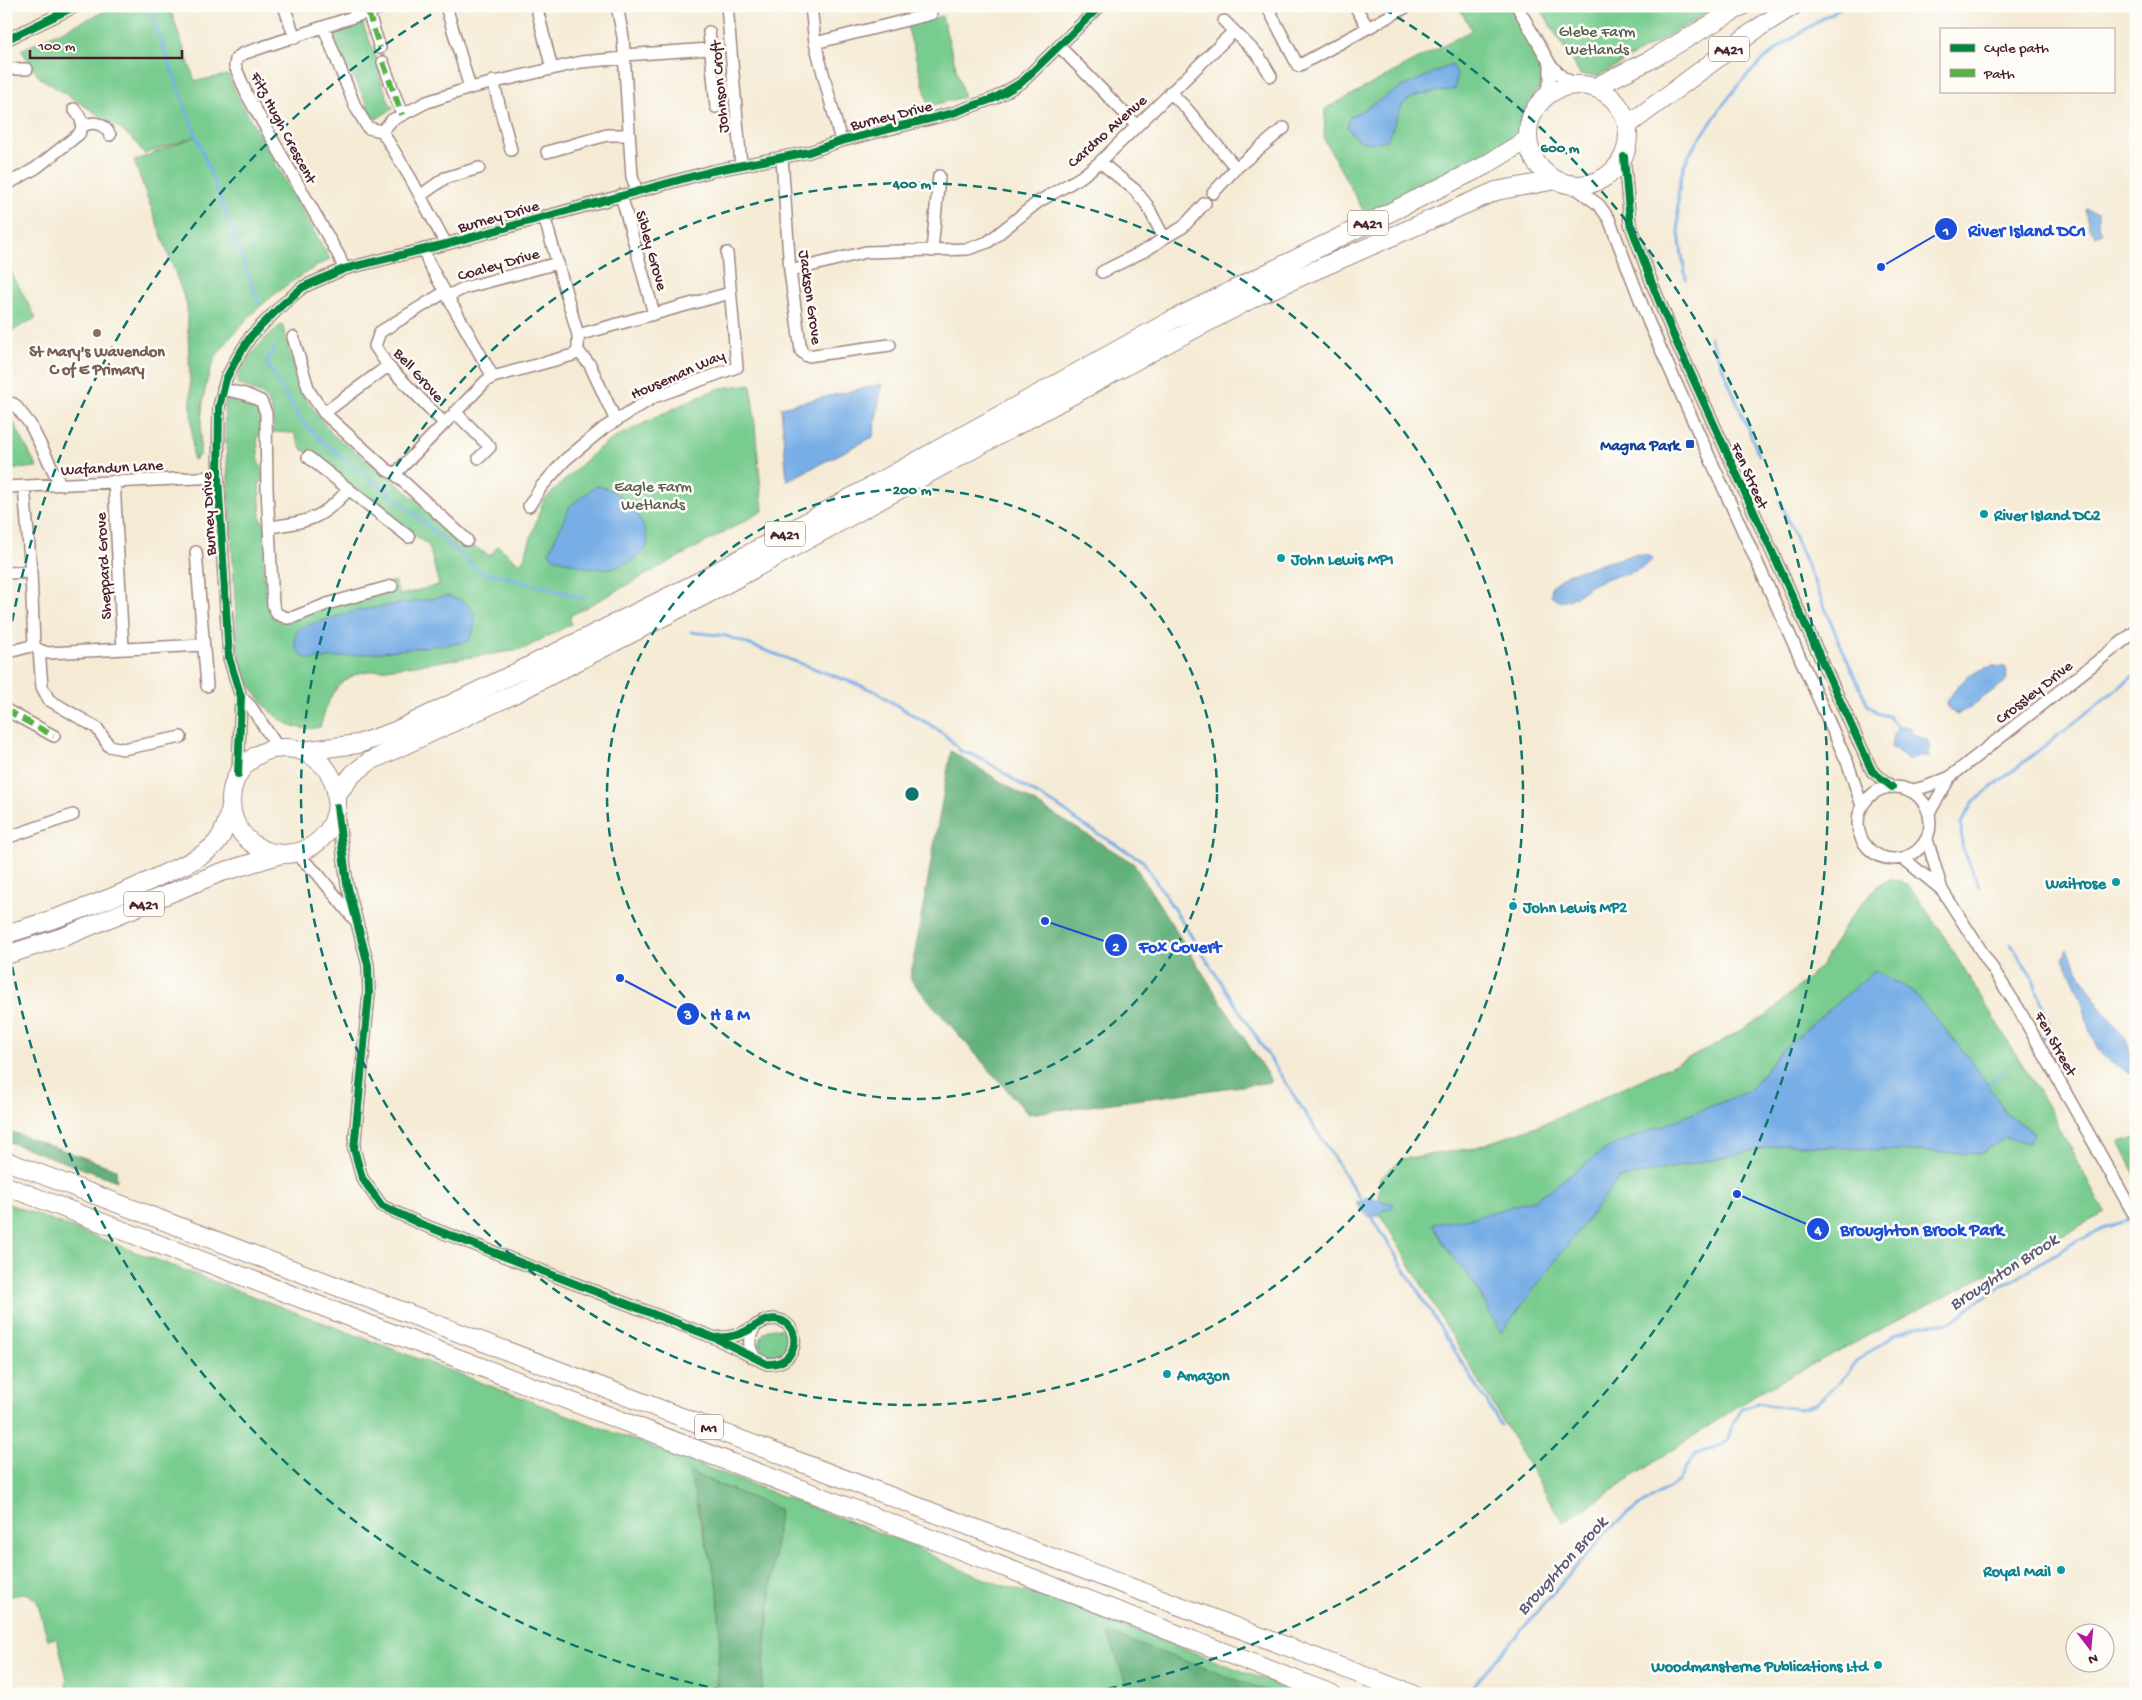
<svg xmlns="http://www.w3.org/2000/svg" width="2142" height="1700" font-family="'Gochi Hand',sans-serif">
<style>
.green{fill:#78cc8f;stroke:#61765d}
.forest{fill:#62b07a;stroke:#566852}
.water{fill:#77aee6;stroke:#606688}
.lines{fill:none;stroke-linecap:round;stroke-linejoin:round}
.stream{stroke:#77aee6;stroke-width:3}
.minor-casing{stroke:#a08580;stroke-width:14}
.highway-casing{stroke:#a08580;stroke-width:20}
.minor{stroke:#fff;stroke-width:11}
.highway{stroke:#fff;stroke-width:18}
.quiet{stroke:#57b146;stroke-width:6;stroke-dasharray:12 6;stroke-linecap:butt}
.cycleway-casing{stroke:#fdfcf7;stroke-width:11}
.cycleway{stroke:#00873e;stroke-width:8}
.ring{fill:none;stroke:#0f766e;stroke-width:2.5;stroke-dasharray:9 6}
.education-dot{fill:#8d6e63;stroke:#fdfcf7;stroke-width:2}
.transit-dot{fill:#1a4fb4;stroke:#fdfcf7;stroke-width:2}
.culture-dot{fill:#0f9aa8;stroke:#fdfcf7;stroke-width:2}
.labels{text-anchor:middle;stroke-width:5;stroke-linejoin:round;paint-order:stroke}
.shield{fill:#fdfcf7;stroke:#806168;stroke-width:1}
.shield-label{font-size:15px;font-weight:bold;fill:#4a1f2b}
.park-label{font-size:16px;fill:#5a5c4e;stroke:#fdfcf7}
.street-label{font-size:16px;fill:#4a1f2b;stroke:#fdfcf7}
.education-label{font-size:16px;font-weight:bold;fill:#785e54;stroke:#fdfcf7}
.transit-label{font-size:16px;font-weight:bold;fill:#164399;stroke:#fdfcf7;text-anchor:end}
.culture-label{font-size:16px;font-weight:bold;fill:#0d838f;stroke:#fdfcf7;text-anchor:start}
.water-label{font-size:18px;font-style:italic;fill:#5c5876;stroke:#fdfcf7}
.centre{fill:#0f766e;stroke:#fdfcf7;stroke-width:2.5}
.ring-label{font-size:15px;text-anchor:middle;font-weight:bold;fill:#0f766e;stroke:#fdfcf7;stroke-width:5;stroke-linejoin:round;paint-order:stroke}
.leader{fill:none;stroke:#1d4ed8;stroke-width:2}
.callout-dot{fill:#1d4ed8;stroke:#fdfcf7;stroke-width:2}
.mark-label{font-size:15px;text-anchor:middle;font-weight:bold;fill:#fff}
.callout-label{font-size:18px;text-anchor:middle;font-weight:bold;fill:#1d4ed8;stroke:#fdfcf7;stroke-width:5;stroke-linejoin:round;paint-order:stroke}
</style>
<rect width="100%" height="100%" fill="#fdfcf7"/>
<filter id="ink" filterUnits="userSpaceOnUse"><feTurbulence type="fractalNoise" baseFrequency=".02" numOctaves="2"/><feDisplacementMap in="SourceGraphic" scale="10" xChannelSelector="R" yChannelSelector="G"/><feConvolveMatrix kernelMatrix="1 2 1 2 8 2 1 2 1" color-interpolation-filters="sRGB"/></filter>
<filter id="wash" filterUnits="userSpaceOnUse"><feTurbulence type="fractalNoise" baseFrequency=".0096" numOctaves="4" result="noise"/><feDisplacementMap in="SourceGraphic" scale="20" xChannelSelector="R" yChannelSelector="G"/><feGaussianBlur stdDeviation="1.12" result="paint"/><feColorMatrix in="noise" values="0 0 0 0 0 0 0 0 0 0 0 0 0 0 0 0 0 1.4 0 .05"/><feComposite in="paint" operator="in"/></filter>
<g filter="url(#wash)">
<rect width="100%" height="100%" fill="#f5ebd5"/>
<path class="green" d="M116,6H169L195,81L228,75L239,99L330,259C290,280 255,306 227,342C223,348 216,354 214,361C201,390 201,423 200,455L193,460L187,305L134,161L197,136L144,154L136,142L119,128L39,77L21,50Z
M1458,6H1511L1543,71L1541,85L1524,111L1519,140L1366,216L1324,139L1325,109L1472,30Z
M1539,6H1717V8L1598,76L1580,75Z
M942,16L964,97L929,106L907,25Z
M364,20L363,25L382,71L379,75L390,104L394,108L376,119L371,117L366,109L368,105L350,71L345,68L333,33L335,31Z
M6,263L36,318L6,334Z
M282,324L302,394L333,435L389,477L471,545L490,556L498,546L520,564L525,556L543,501L595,451L616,437L699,396L721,388L751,384L763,511L570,616L571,624L525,648L513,651L359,673C332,684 328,701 320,727C288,736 262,707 248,681C243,672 241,661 238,651L224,409L228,400L235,395L258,406L262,417L260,433L257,438L259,464L262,467L263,481L259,484L261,519L266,525L267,557L263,561L266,598L270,601L273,618L343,595L394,581L400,595L439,585L429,546L301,448L294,433L273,432C275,401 265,393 237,384C238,364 266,336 282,324Z
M6,413L9,414L37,467L6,470Z
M1890,879L1899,880L1909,886L1938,927L2046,1103L2105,1213L1761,1391L1563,1523L1378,1211L1380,1178L1402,1159L1474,1148L1551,1121L1712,1047L1768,1014L1821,966L1848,920L1876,887Z
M2136,1137V1175L2119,1142Z
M6,1203L909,1544C958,1570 1003,1589 1057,1600L1302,1694H1276L1108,1634L1130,1694H761L779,1509L694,1497L718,1588L720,1637L715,1694H65L67,1679L57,1638L48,1640L37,1601L27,1593L6,1597Z
M760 1343a15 15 0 1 1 30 0a15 15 0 1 1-30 0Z"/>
<path class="forest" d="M951,751L1133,863L1272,1082L1028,1114L910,979Z
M6,1119L9,1131L116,1169L117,1181L6,1141Z
M689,1472L779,1509L761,1694H716L720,1637L718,1588Z
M1108,1633L1276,1694H1130Z"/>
<path class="water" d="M1452,64L1457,75L1455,89C1438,93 1413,91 1402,106C1397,115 1393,130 1387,140C1368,145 1357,144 1347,126L1350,117L1400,88Z
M2085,209L2098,213V224L2102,233L2096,236L2089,227Z
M882,384L873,437L787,481L781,407Z
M596,486C622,488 647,520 648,546C638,563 611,571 592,568C578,566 564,561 551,556L549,552L570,506Z
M1635,554L1647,555L1653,559C1634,577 1622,572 1600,581C1583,588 1580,599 1560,602L1551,595L1552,585L1567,574Z
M448,596C466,602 477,607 474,627C473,633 471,638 467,642L313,660C297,657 293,646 296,632L301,627L356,611Z
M1993,666L2005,667L2007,678L2004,683L1966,710L1956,714L1949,710L1946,704C1957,684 1970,671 1993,666Z
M1898,727H1910L1911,733L1927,740L1931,748L1929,751L1930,756L1928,758L1920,755L1909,761L1891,747L1893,734Z
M2067,949L2094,998L2126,1040L2132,1057L2130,1073C2083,1049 2094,1032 2078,990C2074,979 2068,969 2063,958Z
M1874,971L1911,990L1971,1060L2007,1114L2034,1133L2029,1143L2005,1138L1980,1154L1861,1149L1786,1144L1618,1179L1501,1333L1474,1283L1451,1255L1432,1224L1476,1217L1536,1199L1609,1147L1749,1091L1780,1052Z
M1368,1197L1394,1204L1391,1209L1384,1210L1378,1216H1367L1356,1203Z"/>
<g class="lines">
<path class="stream" d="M148,6L259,303
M1686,279C1680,245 1673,207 1682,173C1686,156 1698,140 1708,127C1721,107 1735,87 1753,70C1778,44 1812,26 1843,6
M1710,337L1759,455
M275,348L266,363L300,419L324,443L409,509L473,566L483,573L495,574L584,598
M1780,501L1843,651L1868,705L1877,713L1888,716L1898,727
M691,632L726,636L878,692C903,714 940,723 960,751C985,756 1006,776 1028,789C1044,799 1063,807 1077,821L1143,861L1363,1203
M1979,887L1962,846L1961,824L1973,802L2136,674
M2011,944L2033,979L2051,1029L2032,1049
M1988,1086L2002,1074
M1370,1214L1501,1425
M1468,1692L1608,1530L1631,1511L1679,1481L1686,1467L1696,1454L1722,1445L1728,1440L1732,1425L1743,1408L1757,1403L1798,1409L1817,1403L1846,1375L1857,1361L1895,1334L1921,1325L1950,1322L1960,1316L1979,1300L2078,1240L2103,1228L2134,1219"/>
</g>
</g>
<g filter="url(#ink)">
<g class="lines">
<g class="minor-casing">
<path id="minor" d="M284,6L295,38
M446,6L470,88
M617,6L623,37L632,177L637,191
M727,6L741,165
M811,6L815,43L841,141
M1267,6L1298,66L1408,6
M1355,6L1368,28
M1517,6L1550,64L1562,77L1576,84
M537,9L552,69
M368,12L380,48
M1224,21L1259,56L1271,76
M324,28L355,106L368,128L382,131L411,179L446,244
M709,32L716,107
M6,40L76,6
M815,43L931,14
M1059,46L1137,126
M624,55L710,49
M383,62L402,115
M6,69H27
M493,81L511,150
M1170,92L1186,108L1236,168
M1544,98L1550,80V64
M83,126C95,120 104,124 110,135
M382,131L392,120L427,102L470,88L581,62L625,58
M547,152L607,135H629
M1624,157L1630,223L1653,286L1675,339L1872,771L1892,787
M782,158L790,271L801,351L807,356L890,345
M1100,162L1135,190L1147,205L1164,238L1183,227L1205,203
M6,185L36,168L79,134C85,123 81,118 74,109
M1572,185L1599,205L1609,219L1649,323L1848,764L1862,806
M1213,193L1236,168L1284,128
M621,195L654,314
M420,196L445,178L479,168
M424,249L428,262L493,377
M932,251L939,176
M344,269L339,256L247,95L235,66L236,59L242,54L386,6
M790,271L866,252L968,249L988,242L1038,202L1081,177L1100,162L1234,31
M1102,272L1148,249L1164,238
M448,296L464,288L558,263
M578,335L730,293
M293,337L309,391L324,413L387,470L395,474L467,540
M578,351L590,365L616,421
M223,389L245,394L261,401L266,413L267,488L273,605L277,614L287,618L294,617L327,604L392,586
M6,402L14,404L30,424L60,484
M455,412L490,447L479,458
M324,413L388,366
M444,423L388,366L375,346L380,332L445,292
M308,457L409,537
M395,474L486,381L493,377L573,355L578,351V335L544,216
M114,481L123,649
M6,487L218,477
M529,506L541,487L565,460L604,428L654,397L737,367L727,253
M270,527C310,521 321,520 349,489
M196,552L207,686
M6,573L31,572
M35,647L39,650L48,653L203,645
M39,650L42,687L49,700L97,728L109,746L123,749L181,737
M6,653L34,645L31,572L24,486
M241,697L251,707L279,749
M6,710L54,736
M238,774L241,697L229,658L218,477L219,407L226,379L237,358L251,336L283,304L303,287L344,269L446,244L712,171L809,152L841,141L953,113L995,98L1022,82L1100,6
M1858 823a36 36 0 1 1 72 0a36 36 0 1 1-72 0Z
M1910,791L1928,786L1950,777L2136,631
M337,807L347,884L368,965L369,993L354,1149L362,1178L382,1206L421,1224L715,1338L767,1364C801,1366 803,1321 774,1319C762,1319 753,1329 742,1333C734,1337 725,1337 715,1338
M1929,813L1950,777
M6,838L73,815
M1927,839L1942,890
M295,853L317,873L354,919
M1903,858L1942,890L2018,1008L2136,1218
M754,1356C748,1346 748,1337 755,1327"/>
</g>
<g class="highway-casing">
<path id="highway" d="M1528 135a50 50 0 1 1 100 0a50 50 0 1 1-100 0Z
M1595,87L1650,60L1742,6
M1628,125L1758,28L1793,6
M231 801a53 53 0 1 1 106 0a53 53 0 1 1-106 0Z
M302,751L358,744L393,732L507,677L700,581L1172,320L1484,166L1528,139
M337,794L353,774L370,761L512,695L715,590L1166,344L1261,294L1496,191L1556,180
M6,934C64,917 114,899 168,872C184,865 205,856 217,842C225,832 228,819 231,807
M6,955L66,936L219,873L282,854
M6,1161L1412,1694
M6,1186L903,1528L1332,1694"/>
</g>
<use href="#minor" class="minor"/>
<use href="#highway" class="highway"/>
<path class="quiet" d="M368,12L380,48
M383,62L402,115
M6,710L54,736"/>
<g class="cycleway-casing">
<path id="cycleway" d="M6,40L76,6
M1624,157L1630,223L1653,286L1675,339L1872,771L1892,787
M238,774L241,697L229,658L218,477L219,407L226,379L237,358L251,336L283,304L303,287L344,269L446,244L712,171L809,152L841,141L953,113L995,98L1022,82L1100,6
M337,807L347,884L368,965L369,993L354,1149L362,1178L382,1206L421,1224L715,1338L767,1364C801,1366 803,1321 774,1319C762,1319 753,1329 742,1333C734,1337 725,1337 715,1338"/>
</g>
<use href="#cycleway" class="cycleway"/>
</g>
</g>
<g class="ring">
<circle cx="912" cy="794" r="305"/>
<circle cx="912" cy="794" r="611"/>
<path d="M737 1693A916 916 0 0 1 7 937M7 651A916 916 0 0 1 440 9M1384 9A916 916 0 0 1 1087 1693"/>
</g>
<circle class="education-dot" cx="97" cy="333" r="5"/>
<rect class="transit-dot" x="1685" y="439" width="10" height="10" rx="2.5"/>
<g class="culture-dot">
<circle cx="1984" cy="514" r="5"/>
<circle cx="1281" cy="558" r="5"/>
<circle cx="2116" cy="882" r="5"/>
<circle cx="1513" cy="906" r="5"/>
<circle cx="1167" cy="1374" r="5"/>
<circle cx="2061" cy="1570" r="5"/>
<circle cx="1878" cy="1665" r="5"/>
</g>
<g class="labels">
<g class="shield">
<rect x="1709" y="36.5" width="40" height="25" rx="4"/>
<rect x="1348" y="210.5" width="40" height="25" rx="4"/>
<rect x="765" y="521.5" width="40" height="25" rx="4"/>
<rect x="124" y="891.5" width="40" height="25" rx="4"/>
<rect x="695" y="1414.5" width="28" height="25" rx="4"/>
</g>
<g class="shield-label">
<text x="1729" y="54">A421</text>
<text x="1368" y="228">A421</text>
<text x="785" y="539">A421</text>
<text x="144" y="909">A421</text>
<text x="709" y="1432">M1</text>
</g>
<g class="park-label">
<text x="1597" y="36">Glebe Farm<tspan x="1597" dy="18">Wetlands</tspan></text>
<text x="653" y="491">Eagle Farm<tspan x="653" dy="18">Wetlands</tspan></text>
</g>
<g class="street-label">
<text transform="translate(718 87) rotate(-95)" y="6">Johnson Croft</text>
<text transform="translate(891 114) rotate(-14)" y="6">Burney Drive</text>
<text transform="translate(285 127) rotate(62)" y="6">Fitz Hugh Crescent</text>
<text transform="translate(1106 130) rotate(-42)" y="6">Cardno Avenue</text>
<text transform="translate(498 215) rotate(-16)" y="6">Burney Drive</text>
<text transform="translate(653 250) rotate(74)" y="6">Sibley Grove</text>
<text transform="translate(498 263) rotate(-16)" y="6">Coaley Drive</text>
<text transform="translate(812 297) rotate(82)" y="6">Jackson Grove</text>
<text transform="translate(677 373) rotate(-24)" y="6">Houseman Way</text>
<text transform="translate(420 374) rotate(48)" y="6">Bell Grove</text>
<text transform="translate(112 466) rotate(-3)" y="6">Wafandun Lane</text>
<text transform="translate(1751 475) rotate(66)" y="6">Fen Street</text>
<text transform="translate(207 514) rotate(-93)" y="6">Burney Drive</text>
<text transform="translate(102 566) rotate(-93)" y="6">Sheppard Grove</text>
<text transform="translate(2033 691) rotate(-38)" y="6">Crossley Drive</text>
<text transform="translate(2057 1043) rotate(61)" y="6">Fen Street</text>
</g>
<g class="education-label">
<text x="97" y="356">St Mary's Wavendon<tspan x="97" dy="18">C of E Primary</tspan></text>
</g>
<g class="transit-label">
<text x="1680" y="450">Magna Park</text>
</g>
<g class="culture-label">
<text x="1994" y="520">River Island DC2</text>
<text x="1291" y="564">John Lewis MP1</text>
<text x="2106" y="888" text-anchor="end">Waitrose</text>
<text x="1523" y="912">John Lewis MP2</text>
<text x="1177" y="1380">Amazon</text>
<text x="2051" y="1576" text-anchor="end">Royal Mail</text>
<text x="1868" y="1671" text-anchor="end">Woodmansterne Publications Ltd</text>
</g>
<g class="water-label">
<text transform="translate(2003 1271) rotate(-33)" y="6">Broughton Brook</text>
<text transform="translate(1561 1565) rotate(-48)" y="6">Broughton Brook</text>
</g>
</g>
<circle cx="912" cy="794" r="8" class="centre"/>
<g class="ring-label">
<text x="1560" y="152">600 m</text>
<text x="912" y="188">400 m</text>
<text x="912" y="494">200 m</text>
</g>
<path class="leader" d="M1881 267L1946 229M1045 921L1116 945M620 978L688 1014M1737 1194L1818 1229"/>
<g class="callout-dot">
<circle cx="1881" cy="267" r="5"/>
<circle cx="1045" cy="921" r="5"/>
<circle cx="620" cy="978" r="5"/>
<circle cx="1737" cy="1194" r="5"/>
<circle cx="1946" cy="229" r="12"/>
<circle cx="1116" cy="945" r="12"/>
<circle cx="688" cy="1014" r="12"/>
<circle cx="1818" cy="1229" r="12"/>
</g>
<g class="mark-label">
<text x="1946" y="235">1</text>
<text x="1116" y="951">2</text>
<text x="688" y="1019">3</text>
<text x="1818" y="1234">4</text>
</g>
<g class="callout-label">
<text x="2027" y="236">River Island DC1</text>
<text x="1180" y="952">Fox Covert</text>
<text x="730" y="1020">H &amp; M</text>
<text x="1922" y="1235">Broughton Brook Park</text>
</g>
<rect width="2142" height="1700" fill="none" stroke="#fdfcf7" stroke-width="25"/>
<rect x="1940" y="28" width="175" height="65" fill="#fdfcf7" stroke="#b5a4a5"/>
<rect x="1950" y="44" width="25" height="8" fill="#00873e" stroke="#b5a4a5"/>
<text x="1984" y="52" font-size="15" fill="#4a1f2b">Cycle path</text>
<rect x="1950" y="69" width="25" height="8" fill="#57b146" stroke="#b5a4a5"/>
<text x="1984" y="78" font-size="15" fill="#4a1f2b">Path</text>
<g transform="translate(2090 1648) rotate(164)"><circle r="24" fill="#fdfcf7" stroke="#b5a4a5"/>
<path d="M0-4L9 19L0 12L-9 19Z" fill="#b5179e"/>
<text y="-8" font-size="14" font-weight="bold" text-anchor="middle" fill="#4a1f2b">N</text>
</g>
<path d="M30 50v8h152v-8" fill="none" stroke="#4a1f2b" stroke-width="2.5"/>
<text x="38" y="50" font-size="15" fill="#4a1f2b" stroke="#fdfcf7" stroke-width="4" paint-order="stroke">100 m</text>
</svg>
